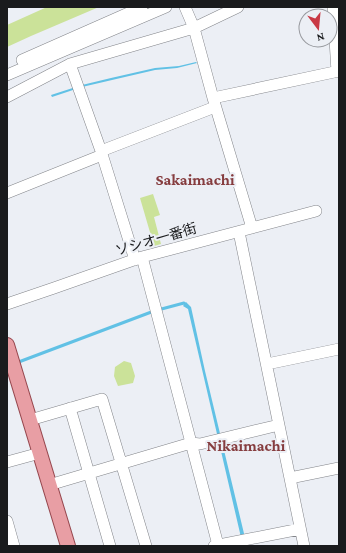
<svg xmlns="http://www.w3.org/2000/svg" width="346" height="553" font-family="'Crimson Pro','Noto Sans JP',serif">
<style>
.green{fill:#cbe299}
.water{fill:#61c1e5}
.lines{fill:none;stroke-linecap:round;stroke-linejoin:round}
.stream{stroke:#61c1e5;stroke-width:3}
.minor-casing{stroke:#83858a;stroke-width:12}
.major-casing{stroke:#96474e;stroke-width:16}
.minor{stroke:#fff;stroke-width:11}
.major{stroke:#e89ea4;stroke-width:14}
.labels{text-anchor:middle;stroke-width:4;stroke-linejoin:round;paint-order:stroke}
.street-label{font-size:14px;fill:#1a1b1d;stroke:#eceff5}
.quarter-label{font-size:16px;font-weight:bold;fill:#863d3f;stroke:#eceff5}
</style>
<rect width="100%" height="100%" fill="#eceff5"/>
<path class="green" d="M47,7H99L31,36L7,47V25Z
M153,194L160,215L154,217L161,244L154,246L140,198Z
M124,361L131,363L135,376L133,383L118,386L114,376L115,367Z"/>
<path class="water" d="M196,62L197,63L177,68L155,70L82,87L52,97L51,95L82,85L111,78L155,68L179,66Z
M186,302L191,307L205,371L247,546H243L188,309L183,306Z"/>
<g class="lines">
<path class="stream" d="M16,363L154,311L184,303L187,306"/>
<g class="minor-casing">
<path id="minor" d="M185,7L194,28L213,98L252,228
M333,7L337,72
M22,60L142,7
M70,64L101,151L135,260
M7,75L166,7
M7,97L70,64L194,28L238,7
M213,98L339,71
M101,151L215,107
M7,193L102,155
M239,232L304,546
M142,257L218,545
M7,304L54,288L142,257L316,211
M267,364L339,349
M70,408L110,546
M30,420L102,399L146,546
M7,462L40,453
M290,478L339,468
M49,485L191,443L200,444L279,425
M7,521L14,546
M214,546L300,529"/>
</g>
<g class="major-casing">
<path id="major" d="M7,345L68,546"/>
</g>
<use href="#minor" class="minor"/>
<use href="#major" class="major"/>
</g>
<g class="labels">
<g class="street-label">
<text transform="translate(156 239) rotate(-16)" y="5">ソシオ一番街</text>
</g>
<g class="quarter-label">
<text x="195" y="185">Sakaimachi</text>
<text x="246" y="451">Nikaimachi</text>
</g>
</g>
<rect width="346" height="553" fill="none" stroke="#1a1b1d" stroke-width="16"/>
<g transform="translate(318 28) rotate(164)"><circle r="19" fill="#eceff5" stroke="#989a9f"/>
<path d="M0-3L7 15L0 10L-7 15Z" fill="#c93945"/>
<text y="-6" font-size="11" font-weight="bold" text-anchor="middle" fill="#1a1b1d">N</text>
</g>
</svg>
